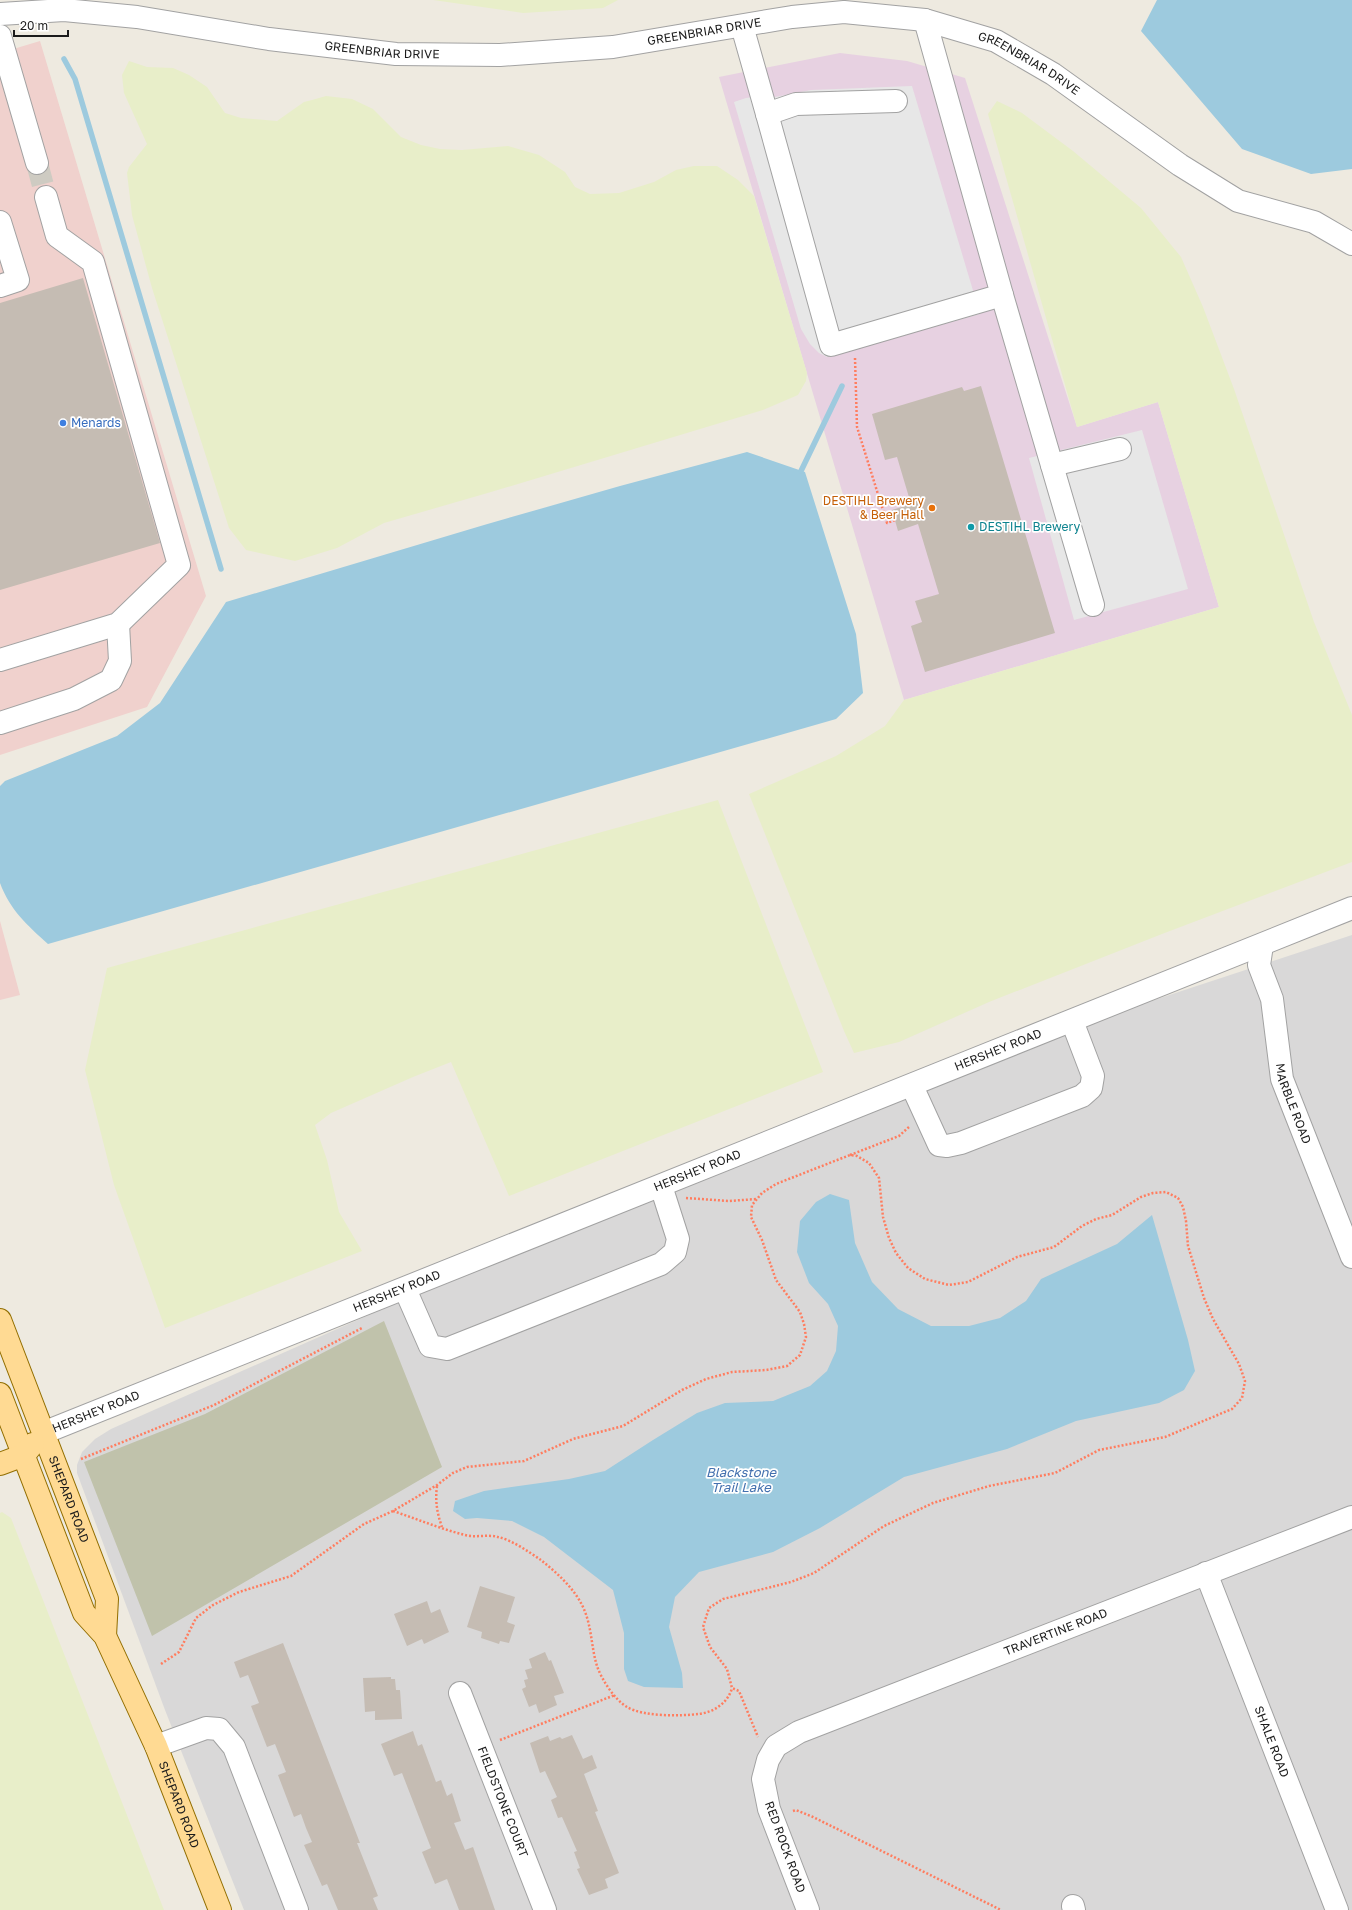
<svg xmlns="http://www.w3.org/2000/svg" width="1352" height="1910" font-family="'Golos Text',sans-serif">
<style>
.residential{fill:#d9d8d8}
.commercial{fill:#f0d1cd}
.industrial{fill:#e7d1e1}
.construction{fill:#c0c2ab}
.farmland{fill:#e8eec9}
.parking{fill:#e7e7e7}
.water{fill:#9dcade}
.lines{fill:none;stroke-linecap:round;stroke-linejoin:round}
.stream{stroke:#9dcade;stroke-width:5.5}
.building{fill:#c5bcb3}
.minor-tunnel{stroke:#cecbc2;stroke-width:22;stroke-dasharray:22 11;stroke-linecap:butt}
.minor-casing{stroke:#a2a2a2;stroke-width:24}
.major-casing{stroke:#926e00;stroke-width:24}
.path{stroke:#ff7d5f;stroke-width:2.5;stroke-dasharray:2 2;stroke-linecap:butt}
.minor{stroke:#fff;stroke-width:22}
.major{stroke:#ffda93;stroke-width:22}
.shop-dot{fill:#3f7fe0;stroke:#fff;stroke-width:1.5}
.food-dot{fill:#e8710a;stroke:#fff;stroke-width:1.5}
.culture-dot{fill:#0f9aa8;stroke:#fff;stroke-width:1.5}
.labels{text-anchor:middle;stroke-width:3.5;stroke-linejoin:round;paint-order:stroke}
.street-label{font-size:12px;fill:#1b1b1b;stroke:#fff}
.shop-label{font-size:12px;fill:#366cbe;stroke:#fff;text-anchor:start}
.food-label{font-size:12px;fill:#c56008;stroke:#fff;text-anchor:end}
.culture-label{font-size:12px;fill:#0d838f;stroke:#fff;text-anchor:start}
.water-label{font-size:13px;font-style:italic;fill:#4370af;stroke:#fff}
</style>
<rect width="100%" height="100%" fill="#eeeae0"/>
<path class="residential" d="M1352,935V1910H244L165,1710L77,1473V1465L82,1452L95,1439L111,1429L380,1310L1142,1004Z"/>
<path class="commercial" d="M40,41L206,596L147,707L0,755V53Z
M0,921L20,995L0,1000Z"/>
<path class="industrial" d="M840,53L907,61L965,78L1077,427L1158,402L1219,607L904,700L719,77Z"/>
<path class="construction" d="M384,1321L442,1467L152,1636L84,1462L205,1414Z"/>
<path class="farmland" d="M433,0H618L603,8L523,13Z
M129,61L147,67L173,68L189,75L207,87L225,113L241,118L277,121L304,102L312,100L326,96L352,99L373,109L401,137L421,145L440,149L462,150L508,146L539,155L565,172L575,187L590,194L619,193L654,182L676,170L694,166H717L738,180L754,196L807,373L806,381L798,395L763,410L491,492L384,523L337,548L295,561L246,550L229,528L152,288L132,215L127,173L129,167L147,144L124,93L122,75Z
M997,101L1022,113L1073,151L1141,208L1181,257L1203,307L1234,389L1314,622L1352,715V862L1162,934L989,1002L899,1042L854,1053L844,1031L749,794L836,756L885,726L904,700L1219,607L1158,402L1077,427L988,114Z
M718,800L823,1072L509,1196L451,1062L413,1077L331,1113L315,1125L327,1160L339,1212L362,1251L165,1328L114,1185L85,1070L107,968Z
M2,1512L11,1518L164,1910H0V1513Z"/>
<path class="parking" d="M912,86L980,314L827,357L819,353L810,344L801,329L734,102L746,98L771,95L775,97L811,90Z
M1142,430L1188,589L1074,620L1029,458Z"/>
<path class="water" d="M1157,0H1352V169L1311,174L1242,149L1141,31Z
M747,452L805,472L856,634L863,693L836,719L48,944C27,925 10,910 0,883V786L5,781L117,736L160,703L226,602L484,525L620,486Z
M830,1194L849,1200L855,1243L872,1282L898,1309L931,1326H969L1000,1318L1026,1301L1041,1279L1117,1244L1152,1215L1188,1340L1195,1371L1184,1390L1159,1403L1076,1421L1007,1449L904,1477L820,1528L773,1552L699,1572L675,1597L669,1627L682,1673L683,1688L644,1687L628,1681L624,1669V1633L613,1590L544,1537L512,1521L477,1518L465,1519L453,1511L455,1501L484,1491L569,1479L605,1471L653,1440L697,1413L725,1403L773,1401L810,1386L827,1371L836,1351L838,1326L828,1304L809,1283L797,1252L800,1221L816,1202Z"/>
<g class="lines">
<path class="stream" d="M64,59L75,79L221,569
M801,471L842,386"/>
</g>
<path class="building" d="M83,278L160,543L0,590V303Z
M981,386L1055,633L925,672L911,626L922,622L915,601L939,594L918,524L898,531L892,510L911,504L897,457L885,460L872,414L962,387L964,391Z
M480,1586L515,1597L507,1622L515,1625L509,1643L500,1641L499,1644L481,1638L482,1632L467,1627Z
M427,1601L431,1613L440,1609L449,1632L424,1644L422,1639L407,1646L394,1614Z
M283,1643L360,1843H357L378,1896L373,1898L378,1910H338L327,1884L322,1886L304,1845L312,1842L306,1828L301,1814L294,1817L278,1775L286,1772L275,1744L267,1747L251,1706L259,1703L248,1675L240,1678L234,1662Z
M545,1652L549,1661L551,1660L564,1693L554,1696L557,1705L539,1713L536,1704L529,1707L522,1689L526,1687L524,1680L528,1679L525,1670L532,1668L529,1659Z
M391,1677V1679H395L396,1690H400L402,1719L375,1720V1711L365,1712L363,1678Z
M413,1731L418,1746L422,1744L436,1782L441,1780L447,1796L452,1793L461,1821L454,1823L465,1850L473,1847L495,1910H459L447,1879L435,1884L422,1852L431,1848L402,1773L394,1776L381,1744Z
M572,1735L583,1759L592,1755L597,1768L584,1774L598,1811L595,1812L619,1873L605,1879L608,1888L589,1895L577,1869L580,1868L574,1852L577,1851L562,1817L558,1818L551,1800L557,1797L545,1771L540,1773L530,1743L548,1736L550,1741L560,1737L562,1739Z"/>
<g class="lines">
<path class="minor-tunnel" d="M37,163L46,197"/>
<g class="minor-casing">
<g id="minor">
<path id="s1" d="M0,14L64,10L137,17L269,39L396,54L500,55L613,47L792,17L844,12L925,20L996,41L1053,74L1180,165L1238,201L1314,222L1352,244"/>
<path d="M742,26L767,114L796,104L896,101"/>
<path d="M0,36L37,163"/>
<path d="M767,114L831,345L1002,295L925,20"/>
<path d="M0,222L18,280L0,286"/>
<path d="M1002,295L1093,605"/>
<path d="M1052,465L1120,449"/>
<path d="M0,660L118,624L179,565L93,262L57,236L46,197"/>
<path d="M0,723L74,699L111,680L120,661L118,624"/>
<path id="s2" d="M1262,945L1259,965L1272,999L1282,1079L1352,1257"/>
<path d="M912,1086L939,1145L947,1146L961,1143L1082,1096L1091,1088L1093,1076L1072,1021"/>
<path d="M405,1289L430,1346L447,1349L661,1264L675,1252L678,1239L661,1186"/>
<path id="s3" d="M43,1433L1352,908"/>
<path id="s4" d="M1206,1573L1337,1910"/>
<path id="s5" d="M460,1693L545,1910"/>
<path d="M156,1746L206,1728L219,1729L234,1747L297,1910"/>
<path d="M1073,1906L1074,1910"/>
<path id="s6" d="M808,1910L769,1809L763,1779L768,1760L776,1746L799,1732L1352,1517"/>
</g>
</g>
<g class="major-casing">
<g id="major">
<path id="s7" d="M0,1320L107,1599L105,1636"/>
<path id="s8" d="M0,1394L84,1613L105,1636L156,1746L220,1910"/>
<path d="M0,1464L24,1455L33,1444"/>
</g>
</g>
<path class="path" d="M855,358L857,427L887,523L895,520
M850,1155L899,1136L910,1126
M686,1198L729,1201L757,1199
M81,1459L214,1405L362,1328
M437,1486C435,1501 437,1513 442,1527
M393,1511C417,1519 441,1529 465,1535C476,1538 488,1534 498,1537C512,1540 529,1552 541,1560C557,1573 574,1588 583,1607C592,1626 591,1647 597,1666C602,1680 614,1699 627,1707C644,1717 680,1716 699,1714C714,1712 728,1703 732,1688
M161,1664L179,1652L196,1618L213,1605L239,1592L291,1576L364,1524L393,1511L437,1485L453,1473L467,1467L524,1461L573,1439L623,1426L682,1390L706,1379L732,1372L766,1370L787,1366L800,1355L806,1337L804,1324L800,1312L776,1280L762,1240L751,1217L752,1205L762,1193L776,1184L850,1155L857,1156L869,1163L879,1178L883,1217L889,1238L896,1253L908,1268L925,1279L949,1285L968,1282L1017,1257L1054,1247L1082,1226L1096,1219L1112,1215L1141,1197L1153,1193L1166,1192L1178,1198L1183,1207L1186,1221L1188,1246L1204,1298L1213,1319L1239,1364L1245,1381L1242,1398L1232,1409L1165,1437L1099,1450L1055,1473L989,1486L933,1503L884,1526L814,1573L791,1582L723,1599L709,1608L703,1627L710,1647L727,1669L732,1688L739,1691L758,1737
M500,1740L615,1695
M793,1811L796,1810L813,1817L1001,1910"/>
<use href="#minor" class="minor"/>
<use href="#major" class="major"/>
</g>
<circle class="shop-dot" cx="63" cy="423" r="4"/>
<circle class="food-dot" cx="932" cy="508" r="4"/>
<circle class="culture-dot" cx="971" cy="527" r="4"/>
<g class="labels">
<g class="street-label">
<text dy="4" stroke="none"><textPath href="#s1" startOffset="709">GREENBRIAR DRIVE</textPath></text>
<text dy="4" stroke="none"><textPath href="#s1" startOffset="385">GREENBRIAR DRIVE</textPath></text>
<text dy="4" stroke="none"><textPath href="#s1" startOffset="1045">GREENBRIAR DRIVE</textPath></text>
<text dy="4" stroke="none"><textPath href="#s3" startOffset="1029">HERSHEY ROAD</textPath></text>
<text dy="4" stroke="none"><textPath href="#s2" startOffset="164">MARBLE ROAD</textPath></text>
<text dy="4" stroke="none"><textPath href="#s3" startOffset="705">HERSHEY ROAD</textPath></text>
<text dy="4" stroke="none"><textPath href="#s3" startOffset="381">HERSHEY ROAD</textPath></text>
<text dy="4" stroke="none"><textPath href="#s3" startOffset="57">HERSHEY ROAD</textPath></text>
<text dy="4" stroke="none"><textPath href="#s7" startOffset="192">SHEPARD ROAD</textPath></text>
<text dy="4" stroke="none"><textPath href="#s6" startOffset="477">TRAVERTINE ROAD</textPath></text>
<text dy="4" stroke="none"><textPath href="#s4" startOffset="181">SHALE ROAD</textPath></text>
<text dy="4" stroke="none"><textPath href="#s5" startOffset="117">FIELDSTONE COURT</textPath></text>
<text dy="4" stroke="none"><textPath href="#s8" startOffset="450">SHEPARD ROAD</textPath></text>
<text transform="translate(785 1847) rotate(70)" y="4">RED ROCK ROAD</text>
</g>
<g class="shop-label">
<text x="71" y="427">Menards</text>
</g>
<g class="food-label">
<text x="924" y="505">DESTIHL Brewery<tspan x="924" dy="14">&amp; Beer Hall</tspan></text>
</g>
<g class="culture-label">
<text x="979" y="531">DESTIHL Brewery</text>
</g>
<g class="water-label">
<text x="741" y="1477">Blackstone<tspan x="741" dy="15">Trail Lake</tspan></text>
</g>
</g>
<path d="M14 30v6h54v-6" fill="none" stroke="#1b1b1b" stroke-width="2"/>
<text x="20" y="30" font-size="12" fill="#1b1b1b" stroke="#ffffff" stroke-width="3" paint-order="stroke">20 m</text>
</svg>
